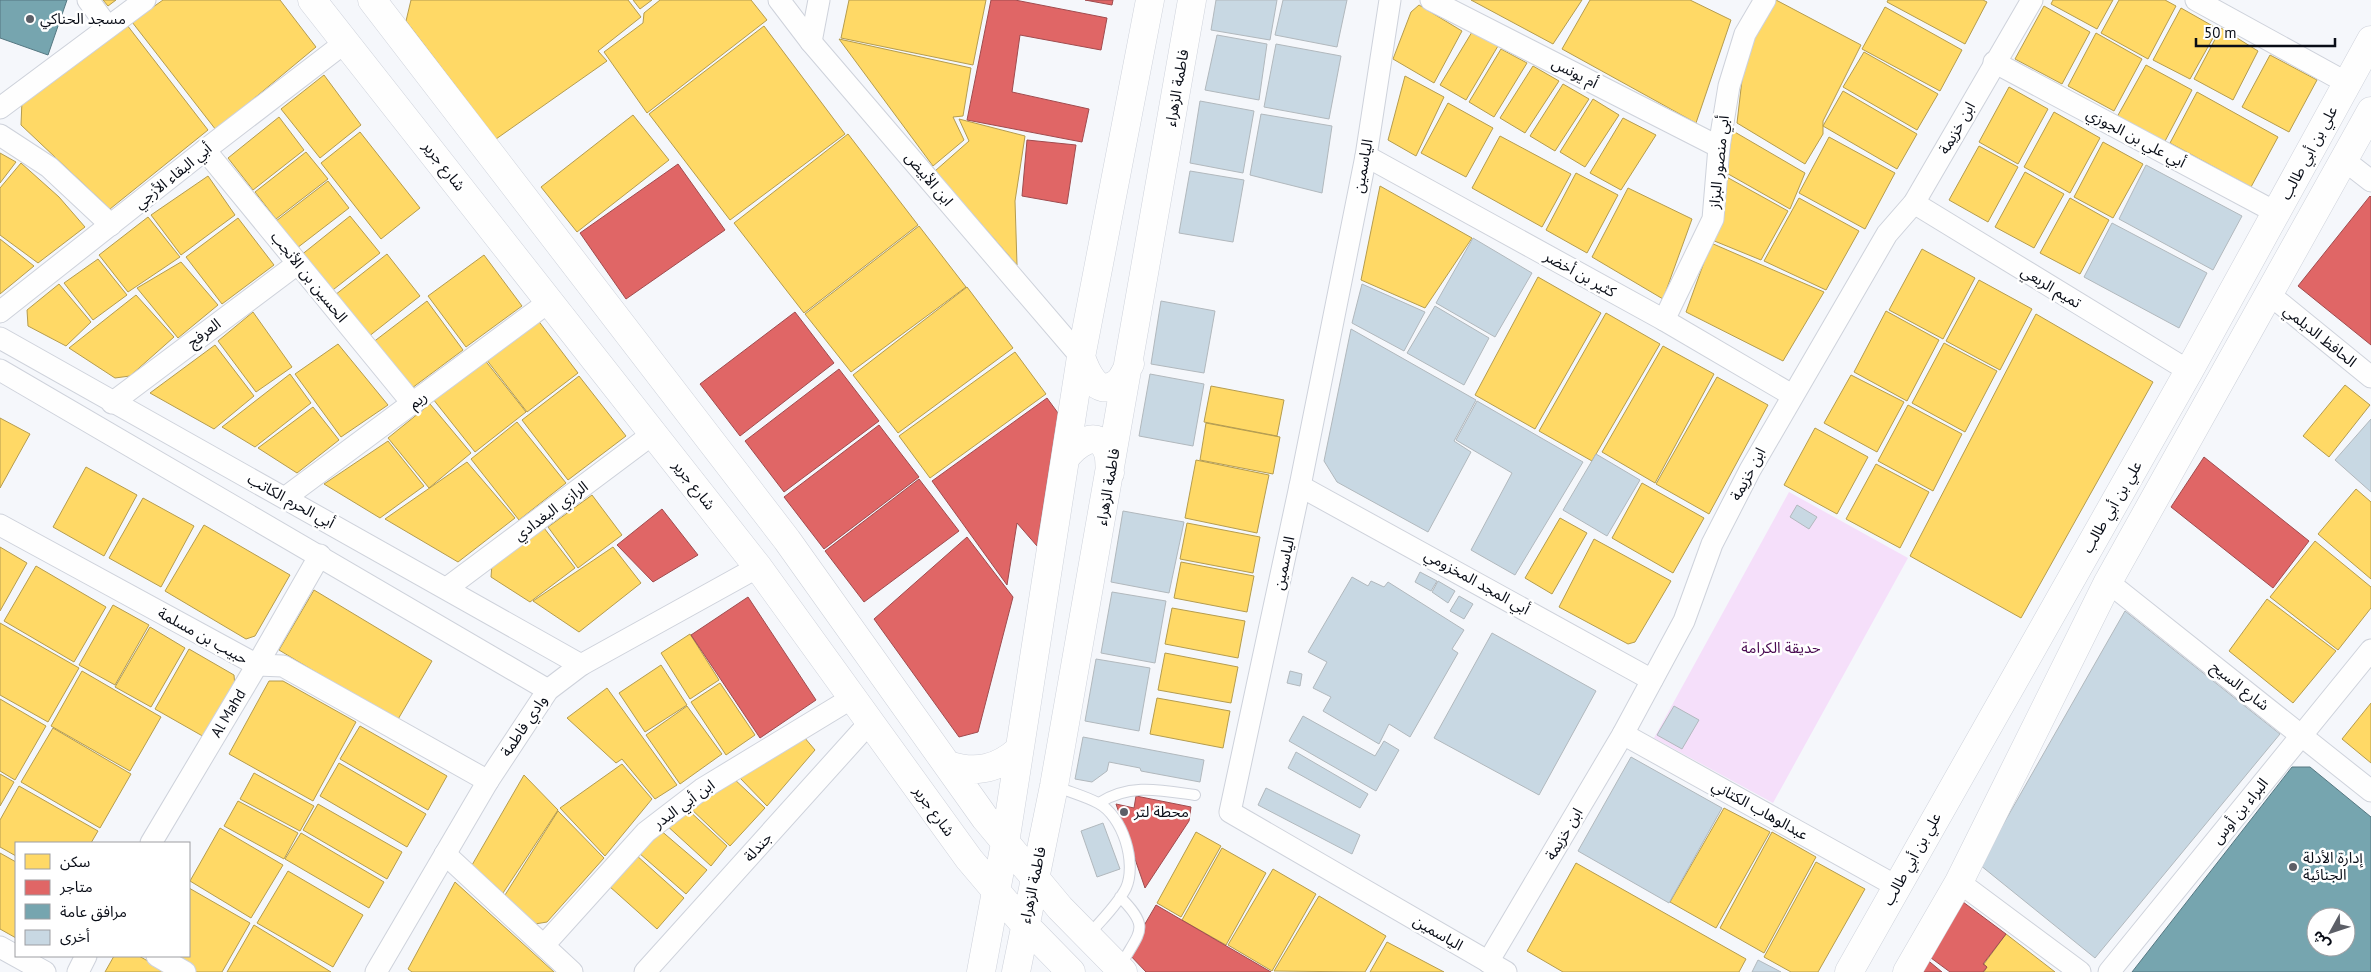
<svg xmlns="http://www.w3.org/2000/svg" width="2371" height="972" font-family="'PT Sans','Noto Sans Arabic',sans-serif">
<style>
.green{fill:#f5dffa}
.homes{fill:#ffd966;stroke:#b59c4e}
.shops{fill:#e06666;stroke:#a04b4e}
.public{fill:#76a5af;stroke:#557781;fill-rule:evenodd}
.building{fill:#c8d8e3;stroke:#b1b8bd}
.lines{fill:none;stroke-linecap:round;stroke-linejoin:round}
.lane-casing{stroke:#ced2db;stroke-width:12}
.street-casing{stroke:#ced2db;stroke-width:23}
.secondary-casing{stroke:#ced2db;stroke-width:29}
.lane{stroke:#fefefe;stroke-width:10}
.street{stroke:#fefefe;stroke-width:21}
.secondary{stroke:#fefefe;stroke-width:28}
.poi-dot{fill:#5c5f67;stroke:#fff;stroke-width:2}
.labels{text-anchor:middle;stroke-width:5;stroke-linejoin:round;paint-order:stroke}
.poi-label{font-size:15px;fill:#090d17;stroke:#fff;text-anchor:start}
.street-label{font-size:15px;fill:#090d17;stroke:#fff}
.park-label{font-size:15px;fill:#490a51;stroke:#fff}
</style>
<rect width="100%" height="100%" fill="#f5f7fb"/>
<path class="green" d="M1789,492L1908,558L1773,803L1654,738Z"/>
<path class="homes" d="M103,0H116L108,6Z
M163,0H280L316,47L216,130L132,22Z
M411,0H628L641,17L598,51L607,61L496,139L406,21Z
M633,0H652L640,9Z
M660,0H751L767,20L647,113L604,52L643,23L644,13Z
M849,0H986L973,65L841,38Z
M1471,0H1582L1553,44Z
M1590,0H1690L1731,20L1696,123L1562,49Z
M1776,0L1861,45L1823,121V134L1805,164L1737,123L1745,54Z
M1888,0H1983L1987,2L1965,44L1887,2Z
M2053,0H2113L2097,29L2051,4Z
M2119,0H2165L2176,6L2148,59L2101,33Z
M1419,5L1462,31L1434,83L1393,59L1411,12Z
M2044,6L2090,32L2062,84L2015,59Z
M1885,7L1962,50L1940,91L1862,49Z
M2181,8L2218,29L2190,79L2153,60Z
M127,25L208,130L110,209L21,125L22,100Z
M764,26L845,134L730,220L649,114Z
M2221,28L2258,51L2233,100L2194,79Z
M1472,32L1498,46L1466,100L1440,85Z
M2096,33L2142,59L2114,111L2068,86Z
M839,39L971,68L963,116L953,117L964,140L933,166Z
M1501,49L1527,63L1494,117L1469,102Z
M1864,52L1938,94L1917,130L1843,87Z
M2270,55L2317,80L2289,132L2242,107Z
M2146,65L2192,90L2164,143L2117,117Z
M1533,66L1559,81L1525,133L1500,118Z
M324,75L361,125L320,158L281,109Z
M1405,76L1444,97L1416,156L1388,140Z
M1563,84L1589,99L1555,151L1530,136Z
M2009,87L2048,109L2018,164L1979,142Z
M1843,91L1917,134L1897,169L1823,126Z
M2197,92L2278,137L2251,187L2170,143Z
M1593,99L1619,115L1585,167L1560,152Z
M1448,103L1493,128L1466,177L1421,153Z
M2054,112L2100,138L2070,193L2024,167Z
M633,115L669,160L577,232L541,187Z
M279,117L304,150L253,190L228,158Z
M1623,118L1656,135L1621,190L1590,173Z
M959,119L1025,136L1015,201L1017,265L935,171L969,141Z
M1733,131L1805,173L1790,209L1723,171Z
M360,132L420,208L381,239L321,163Z
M848,134L918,225L804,313L734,223Z
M1500,136L1571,174L1542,227L1472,188Z
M1829,137L1895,173L1865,229L1799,193Z
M2103,142L2143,164L2113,218L2074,197Z
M1979,146L2018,167L1988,222L1949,200Z
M306,152L328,179L276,219L255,192Z
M0,153L16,162L0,183Z
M21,163L59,197L85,227L38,263L0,235V188Z
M2025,172L2064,194L2034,248L1995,227Z
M1576,173L1618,195L1587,253L1546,230Z
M1723,175L1788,211L1761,260L1712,240Z
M208,176L235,215L181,255L151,215Z
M328,181L349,208L297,248L276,221Z
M1380,186L1472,238L1425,308L1361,280Z
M1628,188L1692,219L1663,299L1592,257Z
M1799,198L1859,231L1826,290L1764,261Z
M2070,198L2109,220L2080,274L2040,253Z
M350,216L380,253L329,293L300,256Z
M148,217L180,257L128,292L99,255Z
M238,218L274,265L222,304L186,257Z
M919,226L966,287L851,372L805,314Z
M0,239L34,266L0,294Z
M1711,243L1824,292L1783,361L1686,312Z
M1922,249L1975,278L1943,339L1889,310Z
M387,254L420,296L368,337L335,295Z
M484,255L522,306L466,347L428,296Z
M98,259L127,295L93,320L64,283Z
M181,262L218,305L178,338L137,288Z
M1538,277L1601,313L1535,429L1475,395Z
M1979,280L2032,309L2000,370L1946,341Z
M59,284L91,322L66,346L28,326L27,310Z
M967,287L1013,348L898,433L853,375Z
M136,295L174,337L130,376L115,378L69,348Z
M427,301L463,350L408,391L372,343Z
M1886,311L1939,340L1907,401L1854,372Z
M253,312L292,367L256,392L218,341Z
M1606,313L1660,344L1592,461L1539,431Z
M2036,314L2153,382L2021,618L1910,556Z
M537,319L578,373L527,412L486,359Z
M1944,343L1997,371L1965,432L1912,403Z
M338,344L388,405L341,437L295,374Z
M215,345L254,396L214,429L150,393Z
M1663,346L1714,374L1655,483L1602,452Z
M1015,352L1046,394L930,478L899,436Z
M484,359L526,412L475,452L433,399Z
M290,374L311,403L255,447L222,427Z
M1851,375L1904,402L1877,452L1824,423Z
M579,376L626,436L568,480L522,420Z
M1717,377L1768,405L1709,514L1656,484Z
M2345,385L2370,405L2329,457L2303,436Z
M1211,386L1284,400L1277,436L1204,422Z
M430,404L471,453L429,488L388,438Z
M1908,405L1962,434L1933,491L1878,461Z
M313,407L339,440L297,473L258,448Z
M0,418L30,434L0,488Z
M517,422L566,483L519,520L471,459Z
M1206,423L1280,437L1273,474L1200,460Z
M1815,428L1868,457L1837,514L1784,485Z
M388,441L424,486L380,518L324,484Z
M1196,460L1269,475L1257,533L1185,518Z
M467,462L515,518L458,562L385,519Z
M1876,464L1929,492L1900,548L1846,519Z
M86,467L137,495L104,556L53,527Z
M1642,483L1704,518L1673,573L1612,538Z
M2356,489L2371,502V579L2318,534Z
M592,495L622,535L578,568L548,527Z
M143,498L194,526L161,587L109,558Z
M1560,518L1587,533L1552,594L1525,578Z
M1187,523L1260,537L1253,573L1180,559Z
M204,525L290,575L255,636L246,639L165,591Z
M544,528L575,568L530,602L491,577L492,564Z
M1594,539L1671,581L1635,642L1628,644L1559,607Z
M2315,541L2371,587V608L2338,650L2270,597Z
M0,547L27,563L0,611Z
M613,547L641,583L579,632L533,601Z
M1181,562L1254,576L1247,612L1174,598Z
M36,566L106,607L74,662L4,621Z
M314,590L432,661L397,721L279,650Z
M2267,599L2336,651L2293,703L2229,651Z
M113,605L149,625L115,685L79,665Z
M1172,608L1245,621L1238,658L1165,644Z
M0,623L79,668L48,722L0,695Z
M150,627L185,648L151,707L115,687Z
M690,634L719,680L690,699L661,653Z
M189,649L234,675L235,687L206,738L155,709Z
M1165,653L1238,667L1231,703L1158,690Z
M661,665L687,705L645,732L619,693Z
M82,671L161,717L130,771L51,726Z
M269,681H283L356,722L313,801L229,754Z
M720,683L755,735L726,755L691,702Z
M607,688L677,785L655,799L622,759L616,763L567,718Z
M1157,698L1230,711L1223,748L1150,734Z
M0,699L46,726L15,780L0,771Z
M2371,703V763L2342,739Z
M687,706L722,754L680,784L646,735Z
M360,726L447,776L428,810L340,759Z
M53,728L131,774L100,828L21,782Z
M804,737L815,750L767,806L740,778Z
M339,763L426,814L407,847L320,796Z
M622,764L652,799L605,856L560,808Z
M254,773L314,806L300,831L240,799Z
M0,774L14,782L0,806Z
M524,775L558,810L503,893L472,865Z
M732,777L765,808L730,846L688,806Z
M19,786L98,831L91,843H16V856L0,847V820Z
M238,801L298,833L284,859L224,826Z
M318,804L402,852L387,879L303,830Z
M685,807L727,846L711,866L664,823Z
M1724,808L1770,832L1716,928L1670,902Z
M558,811L604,858L547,922L535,924L505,895Z
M220,828L283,865L251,918L190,881Z
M659,829L707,870L686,894L639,853Z
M1196,832L1221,846L1181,917L1157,903Z
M1772,832L1816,857L1764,953L1720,928Z
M301,833L384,882L369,908L285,859Z
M1222,848L1266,873L1226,945L1182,920Z
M0,853L16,862V938L0,929Z
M636,855L684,898L657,929L609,886Z
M1816,862L1865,889L1818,972H1791L1764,957Z
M1576,863L1746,959L1739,972H1563L1527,951Z
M1273,869L1316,894L1272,971L1228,945Z
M288,871L363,915L333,967L257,923Z
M455,882L554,972H412L408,969Z
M189,888L250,923L222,972H195L166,956H189Z
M1319,896L1386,936L1365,972L1274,971Z
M254,925L331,972H227Z
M2006,934L2055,972H1984L1987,967L1984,964Z
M1387,942L1444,972H1370Z
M114,956H139L167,972H105Z"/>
<path class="shops" d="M991,0H1015L1107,18L1101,50L1020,35L1012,92L1089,109L1082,142L967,120Z
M1085,0H1113L1112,5Z
M1027,140L1076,145L1067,204L1022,196Z
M678,164L725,230L626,299L580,233Z
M2370,196L2371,197V345L2298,286Z
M795,312L834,363L740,436L700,384Z
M839,369L879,421L784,492L745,441Z
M1047,398L1058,413L1037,546L1017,523L1007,585L932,481Z
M879,425L919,477L824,549L784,497Z
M2204,457L2309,541L2273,588L2171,507Z
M919,479L959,531L864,602L825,551Z
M662,509L698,555L653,582L617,545Z
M967,537L1013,597L978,732L959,737L874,619Z
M748,597L816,700L760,738L691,635Z
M1136,796L1191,807L1189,821L1145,888L1116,804L1134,808Z
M1959,899L2006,934L1983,964L1987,967L1983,972H1950L1927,955Z
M1156,905L1271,972H1146L1128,953Z
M1925,958L1942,972H1917Z"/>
<path class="public" d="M0,0H67L48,55L0,38Z
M2292,767H2310L2371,817V972H2132ZM2316,917H2346V947H2316Z"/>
<path class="building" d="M1216,0H1277L1270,40L1211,30Z
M1283,0H1347L1337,47L1275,35Z
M1217,35L1267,44L1259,100L1205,90Z
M1276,44L1341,56L1329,119L1264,107Z
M1200,101L1254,111L1243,173L1190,163Z
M1261,114L1332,126L1322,193L1250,175Z
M2146,165L2242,216L2213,270L2119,219Z
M1190,171L1244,180L1233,242L1179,233Z
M2112,223L2207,273L2179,328L2084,277Z
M1473,238L1532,273L1495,337L1436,303Z
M1362,284L1425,312L1404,351L1352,323Z
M1161,301L1215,311L1204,373L1151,364Z
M1435,306L1489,338L1464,385L1407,353Z
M1351,329L1476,400L1454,441L1471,452L1428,532L1337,482L1324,461Z
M1150,374L1204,384L1193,446L1139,436Z
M1477,401L1583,462L1515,575L1471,550L1512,473L1456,440Z
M2371,419V492L2335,460Z
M1596,454L1640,480L1607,536L1563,510Z
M1797,505L1817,517L1809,529L1790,517Z
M1123,511L1184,522L1169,593L1111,582Z
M1420,572L1437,581L1431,591L1415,582Z
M1352,577L1368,586L1371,581L1384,587L1388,582L1464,630L1452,649L1458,653L1410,737L1389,724L1379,744L1323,711L1331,697L1313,688L1327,662L1308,652Z
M1438,581L1455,591L1448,603L1432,592Z
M1112,592L1166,601L1155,663L1101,653Z
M1459,596L1473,604L1464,619L1450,611Z
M2125,611L2280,734L2095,958L1980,865Z
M1492,633L1596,691L1539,795L1434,738Z
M1096,659L1150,668L1139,731L1085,721Z
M1290,671L1302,674L1300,686L1287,683Z
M1674,706L1699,720L1682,749L1657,735Z
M1303,716L1375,756L1384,741L1399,750L1376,791L1289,741Z
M1083,737L1204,760L1200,782L1141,771L1140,768L1109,762L1107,771L1092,782L1075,779Z
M1296,752L1368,794L1360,808L1288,768Z
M1631,757L1722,808L1669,903L1578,851Z
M1266,788L1360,835L1352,854L1258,805Z
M1103,823L1120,869L1097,877L1081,831Z
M1758,960L1781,972H1752Z"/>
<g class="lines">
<g class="lane-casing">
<path id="lane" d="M1055,786C1069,792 1085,796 1098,803C1123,816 1137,863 1126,888C1117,906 1100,921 1088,936
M1099,803C1130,783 1160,790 1195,795
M1120,897C1152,929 1139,931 1120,967"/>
</g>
<g class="street-casing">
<g id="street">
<path d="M88,0L108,27"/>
<path d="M779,0L811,42L1081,357"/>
<path d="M1390,0L1366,156L1300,486L1230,812L1506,972"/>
<path d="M1431,0L1719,147"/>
<path d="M2196,0L2347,83"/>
<path d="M811,42L819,0"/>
<path d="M1994,62L2277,213"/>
<path d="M0,108L145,0"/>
<path d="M0,135L49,167L111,225"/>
<path d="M205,150L413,404"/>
<path d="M1366,156L1664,320L1792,395"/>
<path d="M2344,160L2371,181"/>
<path d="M1914,203L2189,371"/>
<path d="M2269,294L2371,377"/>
<path d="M0,312L205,150L347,41"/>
<path d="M1664,320L1713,219L1719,147L1729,86L1745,34L1765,0"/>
<path d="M0,338L581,665"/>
<path d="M0,370L548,690"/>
<path d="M112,403L297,264"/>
<path d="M1300,486L1652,680"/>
<path d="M286,497L550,301"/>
<path d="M0,525L257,665L283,666L488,781"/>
<path d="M2108,582L2371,791"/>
<path d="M447,588L654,433"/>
<path d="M1623,734L1896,886"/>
<path id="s1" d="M151,843L257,665L320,555"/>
<path d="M445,854L572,972"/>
<path d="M1959,882L2080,972"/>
<path d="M544,945L646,832L702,789L852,698"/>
<path d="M0,947L45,972"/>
<path d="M157,956L185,972"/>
<path d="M1488,962L1623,734L1684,621L1712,544L1750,470L1887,234L1914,203L2032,0"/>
<path d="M78,972L86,956"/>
<path d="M376,972L488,781L548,690L581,665L758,567"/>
<path d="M645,972L871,721"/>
<path d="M2109,972L2371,650"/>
</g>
</g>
<g class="secondary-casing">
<path id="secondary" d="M312,0L758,567L969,859L1024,924L1071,972
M372,0L787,540L985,818L1060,908L1123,972
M1081,357C1086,371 1096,397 1116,384C1122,381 1126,370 1130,364
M1065,459C1074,445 1099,426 1108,453C1110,459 1109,467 1110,473
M948,765C976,774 998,769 1019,750
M981,972L1005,843L1081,357L1150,0
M1016,972L1054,786L1192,0
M1849,972L2189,371L2371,40
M1907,972L1959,882L2108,582L2371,111"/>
</g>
<use href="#lane" class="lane"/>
<use href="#street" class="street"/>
<use href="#secondary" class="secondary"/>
</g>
<g class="poi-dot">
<circle cx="30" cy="19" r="5"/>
<circle cx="1124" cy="812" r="5"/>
<circle cx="2293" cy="867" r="5"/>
</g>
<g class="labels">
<g class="poi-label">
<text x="40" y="24">مسجد الحناكي</text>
<text x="1134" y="817">محطة لتر</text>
<text x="2303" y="863">إدارة الأدلة<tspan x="2303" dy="17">الجنائية</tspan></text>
</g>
<g class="street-label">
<text transform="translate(1575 73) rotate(27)" y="5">أم يونس</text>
<text transform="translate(1177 88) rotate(-80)" y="5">فاطمة الزهراء</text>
<text transform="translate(1957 128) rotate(-60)" y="5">ابن خزيمة</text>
<text transform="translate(2136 138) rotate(28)" y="5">أبي علي بن الجوزي</text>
<text transform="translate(2309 153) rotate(-62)" y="5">علي بن أبي طالب</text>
<text transform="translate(1719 162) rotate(-84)" y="5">أبي منصور البزاز</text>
<text transform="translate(444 166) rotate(52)" y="5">شارع جرير</text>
<text transform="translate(1363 166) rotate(-80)" y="5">الياسمين</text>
<text transform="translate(173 176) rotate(-39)" y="5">أبي البقاء الأزجي</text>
<text transform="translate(929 179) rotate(50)" y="5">ابن الأبيض</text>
<text transform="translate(1580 274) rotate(29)" y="5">كثير بن أخضر</text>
<text transform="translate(309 277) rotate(51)" y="5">الحسين بن الأنجب</text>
<text transform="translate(2051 287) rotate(31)" y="5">تميم الربعي</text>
<text transform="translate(204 333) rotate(-37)" y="5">العرفج</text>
<text transform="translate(2320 336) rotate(39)" y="5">الحافظ الديلمي</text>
<text transform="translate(418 400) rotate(-37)" y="5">ريم</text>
<text transform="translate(1748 474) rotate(-62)" y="5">ابن خزيمة</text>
<text transform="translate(694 485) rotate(52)" y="5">شارع جرير</text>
<text transform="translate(1108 487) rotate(-80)" y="5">فاطمة الزهراء</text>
<text transform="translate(291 501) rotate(29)" y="5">أبي الحرم الكاتب</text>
<text transform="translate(2112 507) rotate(-60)" y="5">علي بن أبي طالب</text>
<text transform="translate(551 511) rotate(-37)" y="5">الرازي البغدادي</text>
<text transform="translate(1284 563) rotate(-78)" y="5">الياسمين</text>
<text transform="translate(1477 582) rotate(29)" y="5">أبي المجد المخزومي</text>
<text transform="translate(203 636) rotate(29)" y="5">حبيب بن مسلمة</text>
<text transform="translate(2240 686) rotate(38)" y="5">شارع السيح</text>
<text dy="5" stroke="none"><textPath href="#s1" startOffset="151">Al Mahd</textPath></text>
<text transform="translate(524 726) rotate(-56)" y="5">وادي فاطمة</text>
<text transform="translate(684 804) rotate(-36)" y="5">ابن أبي البدر</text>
<text transform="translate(1760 810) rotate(29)" y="5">عبدالوهاب الكتاني</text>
<text transform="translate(934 811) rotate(54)" y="5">شارع جرير</text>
<text transform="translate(2240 811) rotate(-51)" y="5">البراء بن أوس</text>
<text transform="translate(1564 834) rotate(-59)" y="5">ابن خزيمة</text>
<text transform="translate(758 847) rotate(-48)" y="5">جندلة</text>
<text transform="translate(1912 859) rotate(-61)" y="5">علي بن أبي طالب</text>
<text transform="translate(1033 885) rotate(-78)" y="5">فاطمة الزهراء</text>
<text transform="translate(1438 933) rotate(30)" y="5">الياسمين</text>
</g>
<g class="park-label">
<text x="1781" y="653">حديقة الكرامة</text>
</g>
</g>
<rect x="15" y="842" width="175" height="115" fill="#ffffff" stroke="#9d9ea2"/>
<rect x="25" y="854" width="25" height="15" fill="#ffd966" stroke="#9d9ea2"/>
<text x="60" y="867" font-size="15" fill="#090d17">سكن</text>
<rect x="25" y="880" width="25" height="15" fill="#e06666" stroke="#9d9ea2"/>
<text x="60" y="892" font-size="15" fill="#090d17">متاجر</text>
<rect x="25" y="904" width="25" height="15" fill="#76a5af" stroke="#9d9ea2"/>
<text x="60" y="917" font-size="15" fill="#090d17">مرافق عامة</text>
<rect x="25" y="930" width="25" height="15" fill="#c8d8e3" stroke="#9d9ea2"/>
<text x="60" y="942" font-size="15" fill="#090d17">أخرى</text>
<g transform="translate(2331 932) rotate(230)"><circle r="24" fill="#ffffff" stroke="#9d9ea2"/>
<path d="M0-4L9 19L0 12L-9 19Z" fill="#5c5f67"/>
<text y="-8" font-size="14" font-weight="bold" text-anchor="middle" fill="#090d17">ش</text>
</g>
<path d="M2196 38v8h139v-8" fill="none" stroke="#090d17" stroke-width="2.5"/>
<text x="2204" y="38" font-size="15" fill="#090d17" stroke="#ffffff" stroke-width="4" paint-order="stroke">50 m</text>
</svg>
